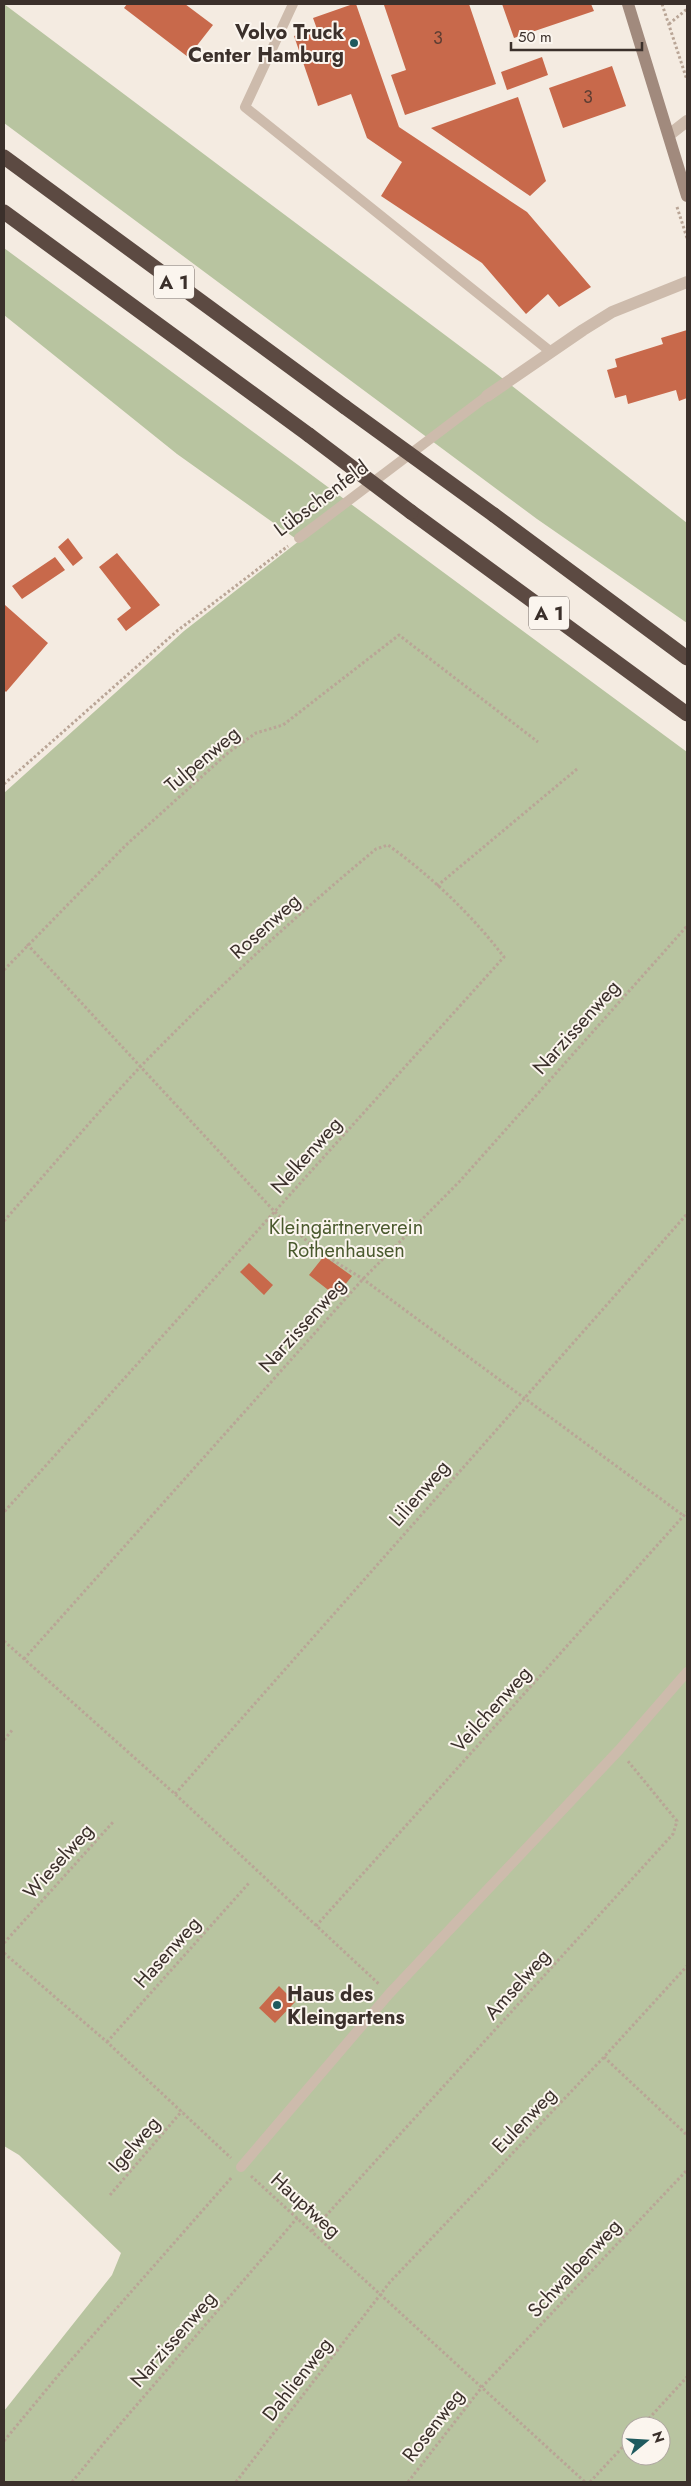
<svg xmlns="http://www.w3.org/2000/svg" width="691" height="2486" font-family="Jost,sans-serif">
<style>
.green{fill:#b8c4a0;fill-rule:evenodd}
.building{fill:#c8694b}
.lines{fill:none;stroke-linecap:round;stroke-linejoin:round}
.path{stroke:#b9a596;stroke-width:3;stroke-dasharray:2.5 2.5;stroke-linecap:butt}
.lane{stroke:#cdbbac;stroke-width:10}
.street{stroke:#cdbbac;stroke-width:12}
.secondary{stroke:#a18a7d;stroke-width:12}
.highway{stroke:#5c4a42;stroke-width:15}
.highway-bridge{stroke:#5c4a42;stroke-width:15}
.poi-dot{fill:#1f5a5e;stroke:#fbf5ee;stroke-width:2}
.labels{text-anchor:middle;stroke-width:4;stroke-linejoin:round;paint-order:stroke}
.number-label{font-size:18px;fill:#5e3e33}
.shield{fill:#fbf5ee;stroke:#756b66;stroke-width:1}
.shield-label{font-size:19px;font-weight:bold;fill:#3b302b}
.poi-label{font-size:20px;font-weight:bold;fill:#3b302b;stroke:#fbf5ee;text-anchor:end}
.street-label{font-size:20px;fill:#3b302b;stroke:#fbf5ee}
.park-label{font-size:20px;fill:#4a5a2e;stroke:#fbf5ee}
</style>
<rect width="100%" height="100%" fill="#f4ebe1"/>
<path class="green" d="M4,4L493,371L687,523V623L537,519L4,123Z
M4,248L687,752V2482H4V2411L112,2275L121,2253L19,2155L4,2146V793L184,631L299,541L177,454L4,315ZM631,2426H661V2456H631Z"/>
<path class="building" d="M127,4H185L213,25L188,57L124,8Z
M353,4H356L399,127L527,212L591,287L559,307L548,294L526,314L482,263L381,196L402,162L367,138L351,94L318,106L294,36L317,29L313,18Z
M388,4H469L496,84L405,115L391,75L406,70L384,5Z
M502,4H591L594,11L514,38Z
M542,57L548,75L507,90L501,72Z
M612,66L626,106L563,128L549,88Z
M518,97L546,181L530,196L431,128Z
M687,330V398L679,401L676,390L628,404L626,395L615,398L607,370L617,367L615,359L663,344L661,338Z
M68,538L83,558L73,566L58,547Z
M117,553L160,605L126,631L117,619L131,608L99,567Z
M55,557L65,570L22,599L12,586Z
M5,605L48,643L6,692L4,690Z
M324,1256L352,1276L336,1296L309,1275Z
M249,1263L273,1285L264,1295L240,1272Z
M279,1986L295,2002L275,2023L259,2008Z"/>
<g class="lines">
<path class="path" d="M662,4L687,80
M669,24L687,9
M677,207L687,238
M4,784L177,631L288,546
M437,886L577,769
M27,944L275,1212L318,1251L363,1279L684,1516
M4,970L126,845L229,752L256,733L283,725L399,635L538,742
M4,1221C50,1169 95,1115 142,1065C216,989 294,917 376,849L388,845C431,876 471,914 504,957L4,1512
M4,1641L175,1794L380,1985
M24,1659L363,1279L460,1181L687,926
M4,1740L13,1729
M175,1794L687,1214
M316,1926L687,1512
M4,1943L114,1821
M4,1953L107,2042L231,2158
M107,2042L249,1883
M604,2057L687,2135
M251,2176L585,2482
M110,2195L182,2111
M312,2231L673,1834L677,1821L627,1760
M642,2426L687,2377
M4,2441L66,2366L232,2177
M72,2482L104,2443L298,2217
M236,2482L390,2282L604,2057L687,1966
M408,2482L482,2387L687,2170
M590,2482L631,2438"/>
<path class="lane" d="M293,4L245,107L551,352
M299,538L487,396
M241,2167L389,1994L619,1750L687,1672"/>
<path class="street" d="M669,135L687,121
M487,396L583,330L612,312L687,282"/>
<path class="secondary" d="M628,4L687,196"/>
<path class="highway" d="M4,157L345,407
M4,212L309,435
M411,512L687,714
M494,515L687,658"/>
<path class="highway-bridge" d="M345,407L494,515
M309,435L411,512"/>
</g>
<g class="poi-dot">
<circle cx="354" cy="43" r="5"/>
<circle cx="277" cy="2005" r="5"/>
</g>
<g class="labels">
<g class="number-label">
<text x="438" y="44">3</text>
<text x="588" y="103">3</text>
</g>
<g class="shield">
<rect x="154" y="265.5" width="40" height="33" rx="4"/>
<rect x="529" y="596.5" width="40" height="33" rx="4"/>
</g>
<g class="shield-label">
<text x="174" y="289">A 1</text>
<text x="549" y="620">A 1</text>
</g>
<g class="poi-label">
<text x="344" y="39">Volvo Truck<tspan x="344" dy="23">Center Hamburg</tspan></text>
<text x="287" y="2001" text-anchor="start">Haus des<tspan x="287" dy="23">Kleingartens</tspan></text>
</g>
<g class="street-label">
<text transform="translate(321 498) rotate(-37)" y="7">Lübschenfeld</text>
<text transform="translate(202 759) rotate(-40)" y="7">Tulpenweg</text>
<text transform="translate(265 926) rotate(-42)" y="7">Rosenweg</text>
<text transform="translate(576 1027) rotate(-48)" y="7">Narzissenweg</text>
<text transform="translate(306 1155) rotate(-48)" y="7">Nelkenweg</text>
<text transform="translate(302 1325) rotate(-48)" y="7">Narzissenweg</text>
<text transform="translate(419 1493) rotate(-49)" y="7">Lilienweg</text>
<text transform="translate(491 1709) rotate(-48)" y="7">Veilchenweg</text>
<text transform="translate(58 1861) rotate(-48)" y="7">Wieselweg</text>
<text transform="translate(167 1952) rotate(-48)" y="7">Hasenweg</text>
<text transform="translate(517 1984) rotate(-48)" y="7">Amselweg</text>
<text transform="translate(524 2120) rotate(-46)" y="7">Eulenweg</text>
<text transform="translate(134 2144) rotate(-49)" y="7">Igelweg</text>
<text transform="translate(306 2205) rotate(42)" y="7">Hauptweg</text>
<text transform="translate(574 2268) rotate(-47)" y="7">Schwalbenweg</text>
<text transform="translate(173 2339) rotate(-49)" y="7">Narzissenweg</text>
<text transform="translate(297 2379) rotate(-52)" y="7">Dahlienweg</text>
<text transform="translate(433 2425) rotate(-52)" y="7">Rosenweg</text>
</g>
<g class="park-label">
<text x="346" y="1234">Kleingärtnerverein<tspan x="346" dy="23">Rothenhausen</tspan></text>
</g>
</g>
<rect width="691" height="2486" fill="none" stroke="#3b302b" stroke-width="10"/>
<g transform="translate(646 2441) rotate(72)"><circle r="24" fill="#fbf5ee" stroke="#aea6a0"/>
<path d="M0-4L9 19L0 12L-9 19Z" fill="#1f5a5e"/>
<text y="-8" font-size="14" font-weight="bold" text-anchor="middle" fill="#3b302b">N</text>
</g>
<path d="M511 42v8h131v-8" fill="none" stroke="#3b302b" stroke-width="2.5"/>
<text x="518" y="42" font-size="15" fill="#3b302b" stroke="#fbf5ee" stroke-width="4" paint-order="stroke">50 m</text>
</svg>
